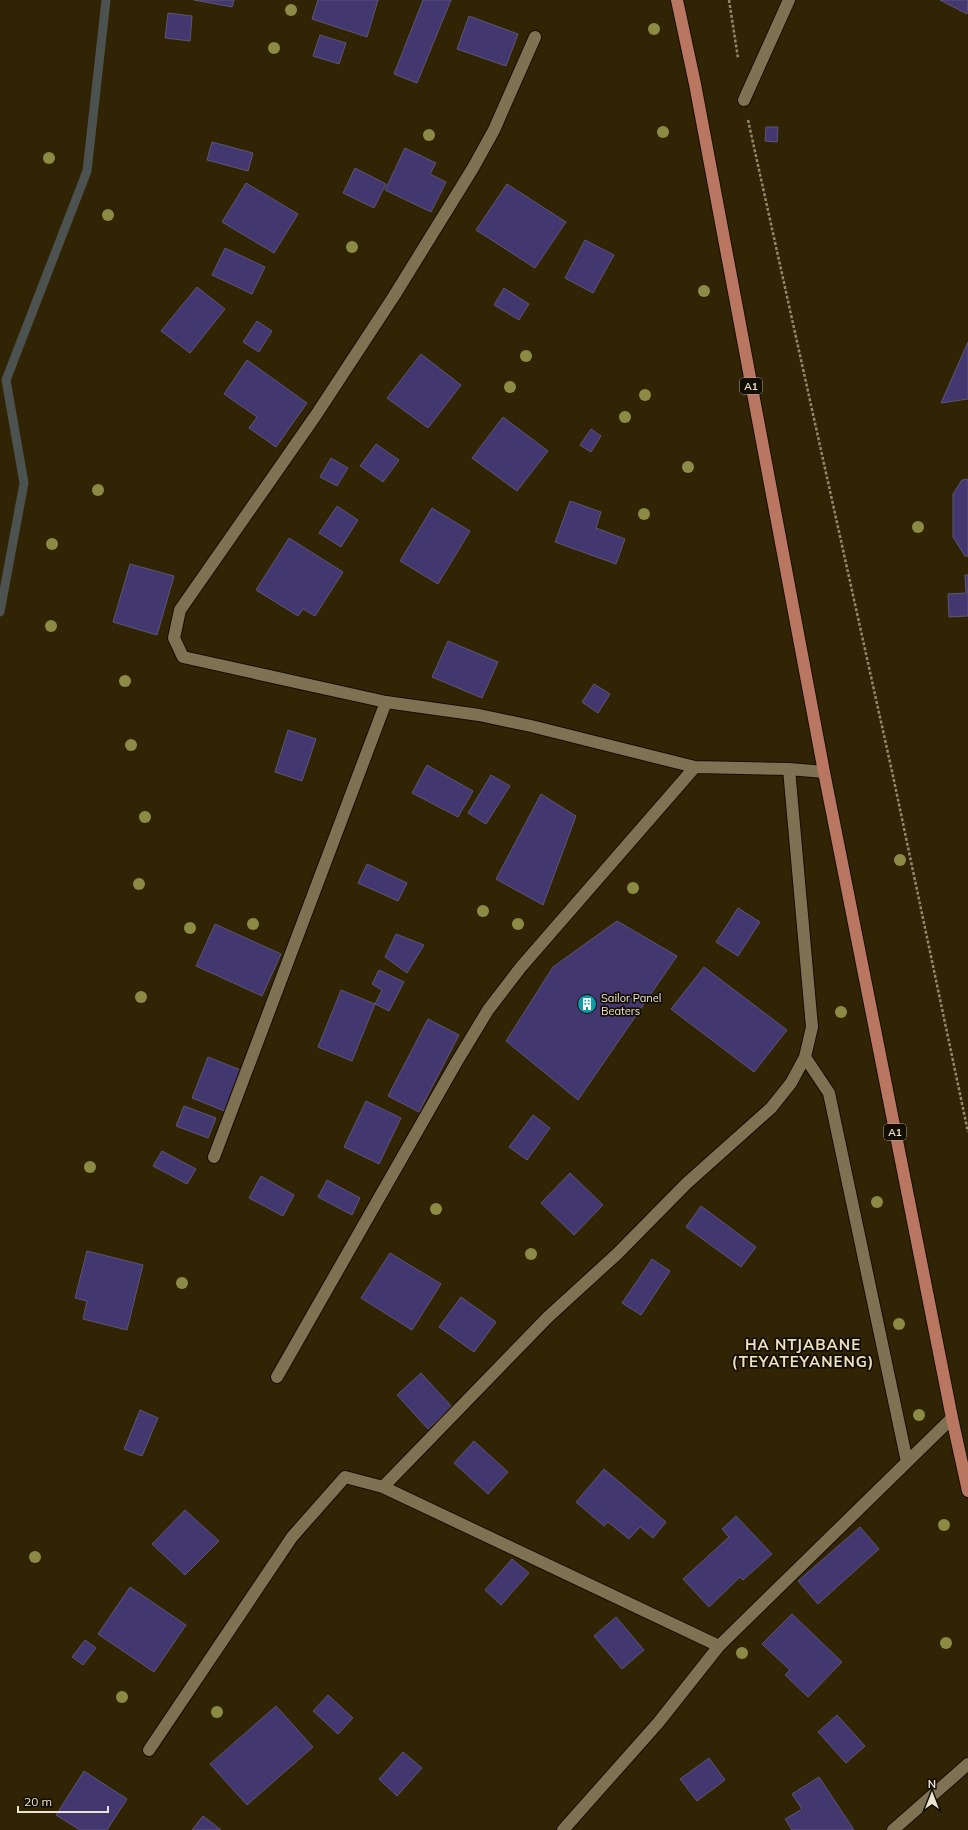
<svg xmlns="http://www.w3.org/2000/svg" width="968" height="1830" font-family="Mulish,sans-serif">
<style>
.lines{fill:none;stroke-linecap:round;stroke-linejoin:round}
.stream{stroke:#4b524f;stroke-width:9}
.building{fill:#433770;stroke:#5b5775}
.minor-casing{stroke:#160d00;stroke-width:14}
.major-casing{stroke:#160d00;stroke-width:14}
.path{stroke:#918870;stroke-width:2.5;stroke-dasharray:3 2;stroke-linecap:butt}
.minor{stroke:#7f7253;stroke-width:12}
.major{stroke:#b97661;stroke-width:12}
.tree{fill:#8c8b45}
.labels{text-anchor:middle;stroke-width:3.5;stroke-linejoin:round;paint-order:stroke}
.shield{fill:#130e04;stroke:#aaa495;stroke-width:1}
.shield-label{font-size:10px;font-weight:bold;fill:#ebe4d3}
.poi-label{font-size:11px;fill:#ebe4d3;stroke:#130e04;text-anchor:start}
.district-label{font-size:15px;font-weight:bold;letter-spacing:1px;fill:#f1e2bf;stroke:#130e04}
</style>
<rect width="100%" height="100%" fill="#302405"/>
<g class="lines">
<path class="stream" d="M0,612L24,483L6,380L87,171L106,0"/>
</g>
<path class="building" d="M194,0H234L232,7Z
M318,0H378L367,37L312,19Z
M423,0H451L417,83L394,74Z
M940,0H968L967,14Z
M168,13L192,16L190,41L165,38Z
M469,16L518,34L506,66L457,49Z
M320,35L346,43L339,64L313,56Z
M766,127H778L777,142L765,141Z
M212,142L253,153L248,171L207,160Z
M405,148L436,163L430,174L446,182L431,212L385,190Z
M355,168L386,184L374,208L343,193Z
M246,183L298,214L274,253L222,222Z
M507,184L566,222L535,268L476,230Z
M585,240L614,255L593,293L565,278Z
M225,248L265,267L252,294L212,275Z
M197,287L225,309L190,353L161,331Z
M504,288L529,304L519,320L494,305Z
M257,321L272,331L259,352L243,342Z
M968,342V399L941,403Z
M421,354L461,385L428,428L387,398Z
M247,360L307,403L276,447L249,428L257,417L224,394Z
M503,417L548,451L517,491L472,458Z
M591,429L601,436L591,452L580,445Z
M376,444L399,460L383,482L360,466Z
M331,458L348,468L337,486L320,477Z
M968,479V556H965L953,537V494L962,480Z
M570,501L601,512L596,528L625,539L616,564L555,542Z
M337,506L358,520L341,547L319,533Z
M432,508L470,531L438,584L400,561Z
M289,538L343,572L315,616L303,609L298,616L256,590Z
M130,564L174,576L157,635L113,622Z
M965,575H968V616L949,617L948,594L966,593Z
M448,641L498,662L482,698L432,677Z
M594,684L610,694L598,713L582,702Z
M288,730L316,739L302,781L275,772Z
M427,765L473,791L458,817L412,793Z
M491,775L510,786L486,824L468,813Z
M541,794L576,816L543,905L496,879Z
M367,864L407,883L398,901L358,883Z
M738,908L760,922L738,956L716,942Z
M617,921L677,956L578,1100L506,1041L553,967Z
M215,924L281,954L262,996L196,966Z
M396,934L424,945L407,973L385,957Z
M704,967L787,1030L754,1072L671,1009Z
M379,970L404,982L389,1011L375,1004L382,990L372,984Z
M341,990L375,1004L352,1061L318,1047Z
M428,1019L459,1035L419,1112L388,1096Z
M208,1057L243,1071L227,1112L192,1098Z
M366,1101L401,1118L379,1164L344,1147Z
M184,1106L216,1118L208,1138L176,1126Z
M533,1115L550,1128L527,1160L509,1147Z
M162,1151L196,1169L187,1184L153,1166Z
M570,1173L603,1205L574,1235L541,1203Z
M261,1176L294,1195L283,1216L249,1198Z
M327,1180L360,1198L352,1215L318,1197Z
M701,1206L756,1247L741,1267L686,1227Z
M87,1251L143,1265L127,1330L83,1319L87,1301L75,1298Z
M390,1253L441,1284L412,1330L361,1298Z
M652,1259L670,1271L641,1315L622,1303Z
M461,1297L496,1322L474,1352L439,1327Z
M421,1373L452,1407L428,1429L397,1395Z
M140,1410L158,1418L142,1456L124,1449Z
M474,1441L508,1472L488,1494L454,1463Z
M604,1469L666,1522L653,1538L640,1527L629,1539L608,1522L604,1526L576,1502Z
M185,1510L219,1541L185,1575L152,1544Z
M736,1516L772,1554L743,1580L740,1577L709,1607L683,1579L729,1537L722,1529Z
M860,1527L879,1549L818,1604L798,1581Z
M512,1559L529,1573L501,1605L485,1590Z
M130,1587L186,1625L154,1672L98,1634Z
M792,1614L842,1662L808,1697L785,1675L790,1670L762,1644Z
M616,1617L644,1650L622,1669L594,1636Z
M85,1640L96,1648L83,1665L72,1657Z
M328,1695L353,1718L338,1734L313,1711Z
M276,1706L313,1747L247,1805L210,1764Z
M837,1715L865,1746L846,1763L818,1732Z
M403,1752L422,1768L397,1796L379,1779Z
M709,1758L725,1780L697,1801L680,1779Z
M84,1771L127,1799L107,1830H80L56,1815Z
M819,1777L854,1830H792L785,1819L802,1809L792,1794Z
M203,1816L221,1830H192Z"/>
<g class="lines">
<g class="minor-casing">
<path id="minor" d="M535,37L494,130L473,168L394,296L316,415L180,610L174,638L183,657L386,702L479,715L531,726L695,767L789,769L824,772
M744,100L789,0
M805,1057L829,1093L907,1462
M214,1157L386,702
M277,1377L456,1063L488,1010L521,967L695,767
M383,1487L548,1317L617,1254L687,1183L771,1108L791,1083L805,1057L812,1027L789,769
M149,1750L292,1537L345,1477L383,1487L719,1646
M563,1830L658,1723L719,1646L952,1418
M893,1830L968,1764"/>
</g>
<g class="major-casing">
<path id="major" d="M677,0L695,84L824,772L952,1418L968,1491"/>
</g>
<path class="path" d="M729,0L738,58
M748,120L893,776L968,1132"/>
<use href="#minor" class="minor"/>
<use href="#major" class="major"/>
</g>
<g class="tree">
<circle cx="291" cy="10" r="6"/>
<circle cx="654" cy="29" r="6"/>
<circle cx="274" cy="48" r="6"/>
<circle cx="663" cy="132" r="6"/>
<circle cx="429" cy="135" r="6"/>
<circle cx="49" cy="158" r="6"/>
<circle cx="108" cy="215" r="6"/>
<circle cx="352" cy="247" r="6"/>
<circle cx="704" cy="291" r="6"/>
<circle cx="526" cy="356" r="6"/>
<circle cx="510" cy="387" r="6"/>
<circle cx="645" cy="395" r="6"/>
<circle cx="625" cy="417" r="6"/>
<circle cx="688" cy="467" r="6"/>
<circle cx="98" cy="490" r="6"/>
<circle cx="644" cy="514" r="6"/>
<circle cx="918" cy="527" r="6"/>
<circle cx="52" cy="544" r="6"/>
<circle cx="51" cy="626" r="6"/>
<circle cx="125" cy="681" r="6"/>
<circle cx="131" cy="745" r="6"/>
<circle cx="145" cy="817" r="6"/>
<circle cx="900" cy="860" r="6"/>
<circle cx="139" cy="884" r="6"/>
<circle cx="633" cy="888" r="6"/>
<circle cx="483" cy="911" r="6"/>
<circle cx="253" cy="924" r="6"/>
<circle cx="518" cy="924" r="6"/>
<circle cx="190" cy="928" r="6"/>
<circle cx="141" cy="997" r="6"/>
<circle cx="841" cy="1012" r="6"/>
<circle cx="90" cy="1167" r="6"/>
<circle cx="877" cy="1202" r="6"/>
<circle cx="436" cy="1209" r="6"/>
<circle cx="531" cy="1254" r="6"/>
<circle cx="182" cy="1283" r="6"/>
<circle cx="899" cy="1324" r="6"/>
<circle cx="919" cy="1415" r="6"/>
<circle cx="944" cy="1525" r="6"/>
<circle cx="35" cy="1557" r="6"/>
<circle cx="946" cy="1643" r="6"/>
<circle cx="742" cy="1653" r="6"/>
<circle cx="122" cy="1697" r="6"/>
<circle cx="217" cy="1712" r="6"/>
</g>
<defs>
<g id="building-disc" transform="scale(1)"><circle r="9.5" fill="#0f9aa8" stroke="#130e04"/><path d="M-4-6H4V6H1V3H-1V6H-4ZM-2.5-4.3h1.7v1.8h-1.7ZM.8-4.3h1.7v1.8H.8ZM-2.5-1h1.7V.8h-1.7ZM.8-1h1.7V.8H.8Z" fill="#fff"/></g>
</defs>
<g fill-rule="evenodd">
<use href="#building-disc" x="587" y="1004"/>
</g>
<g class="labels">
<g class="shield">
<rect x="740" y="378" width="22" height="16" rx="3"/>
<rect x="884" y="1124" width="22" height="16" rx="3"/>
</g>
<g class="shield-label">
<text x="751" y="390">A1</text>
<text x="895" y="1136">A1</text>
</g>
<g class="poi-label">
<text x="601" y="1002">Sailor Panel<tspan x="601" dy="13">Beaters</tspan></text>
</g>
<g class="district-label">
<text x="803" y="1350">HA NTJABANE<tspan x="803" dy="17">(TEYATEYANENG)</tspan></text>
</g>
</g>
<g transform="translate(932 1794)" stroke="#130e04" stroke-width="3" paint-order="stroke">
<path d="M0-3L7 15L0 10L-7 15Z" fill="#ebe4d3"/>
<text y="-6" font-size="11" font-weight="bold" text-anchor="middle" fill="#ebe4d3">N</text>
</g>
<path d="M18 1806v6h90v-6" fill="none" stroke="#ebe4d3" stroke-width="2"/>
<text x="24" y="1806" font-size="12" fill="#ebe4d3" stroke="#130e04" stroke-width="3" paint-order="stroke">20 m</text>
</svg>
